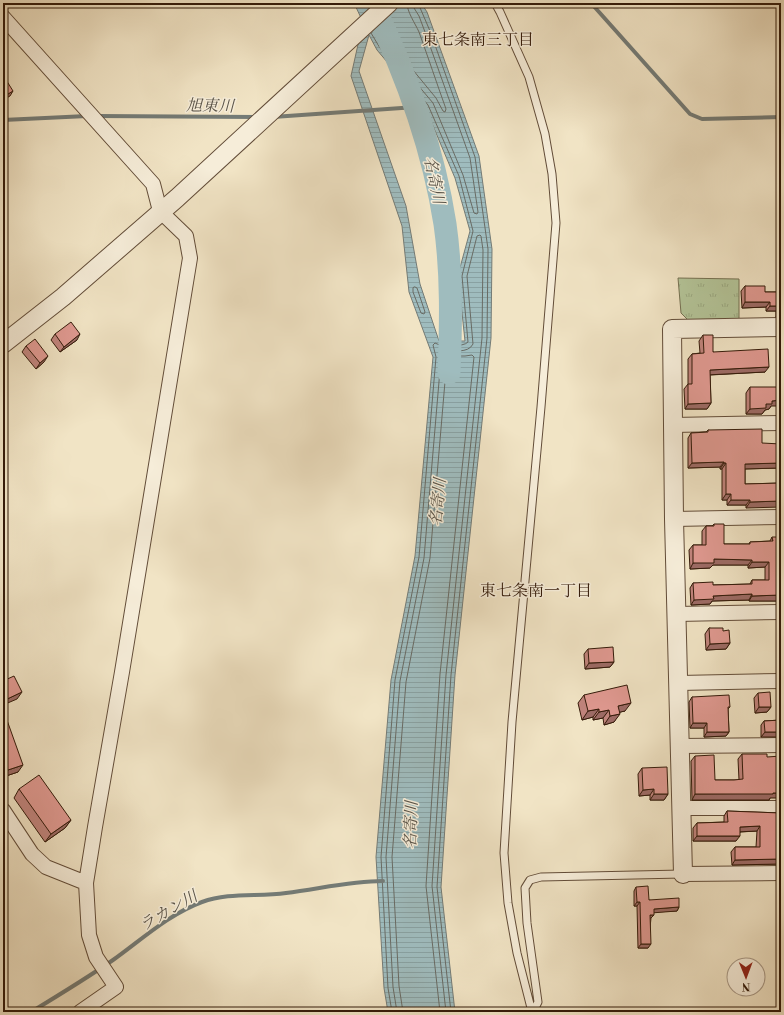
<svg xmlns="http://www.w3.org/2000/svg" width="784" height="1015" font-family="'Libre Bodoni','Noto Serif JP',serif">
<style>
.park{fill:url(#park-tufts);stroke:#747051}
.water{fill:url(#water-rules);stroke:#747b76;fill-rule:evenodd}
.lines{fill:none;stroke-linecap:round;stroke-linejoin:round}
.shore{stroke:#696b64;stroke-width:1}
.stream{stroke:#747b76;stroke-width:4}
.river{stroke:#9fbcbe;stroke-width:23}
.service-casing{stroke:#624c38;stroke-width:9}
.minor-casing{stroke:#624c38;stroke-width:16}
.tertiary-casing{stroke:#624c38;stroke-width:20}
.service{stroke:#f6edd9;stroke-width:7}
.minor{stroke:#f6edd9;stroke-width:14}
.tertiary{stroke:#f6edd9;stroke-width:18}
.wall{fill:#c1847d;stroke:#331a09}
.shaded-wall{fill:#9d6b66;stroke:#331a09}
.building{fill:#e09991;stroke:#331a09}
.labels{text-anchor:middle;stroke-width:3;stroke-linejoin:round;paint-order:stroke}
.neighbourhood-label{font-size:16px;fill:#331a09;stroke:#f6edd9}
.water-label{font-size:16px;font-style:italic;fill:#595348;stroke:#f6edd9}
</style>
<defs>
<pattern id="park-tufts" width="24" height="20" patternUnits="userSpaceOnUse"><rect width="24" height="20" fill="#b4c599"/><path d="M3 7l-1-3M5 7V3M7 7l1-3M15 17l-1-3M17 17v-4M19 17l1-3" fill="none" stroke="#9ba982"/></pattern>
<pattern id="water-rules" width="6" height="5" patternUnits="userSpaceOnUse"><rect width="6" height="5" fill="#9fbcbe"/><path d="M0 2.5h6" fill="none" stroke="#89a1a2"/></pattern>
</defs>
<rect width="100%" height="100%" fill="#f1e4c5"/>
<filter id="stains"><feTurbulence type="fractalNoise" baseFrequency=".005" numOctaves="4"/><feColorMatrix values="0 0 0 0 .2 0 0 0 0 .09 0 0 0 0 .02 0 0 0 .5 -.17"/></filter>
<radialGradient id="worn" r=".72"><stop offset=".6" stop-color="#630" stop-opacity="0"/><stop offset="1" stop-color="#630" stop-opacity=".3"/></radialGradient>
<path class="park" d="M678,278L739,279V320H688L681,313Z"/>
<path class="water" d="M354,3H421L427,12L479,156L492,249L491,338L455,675L441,887L455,1012H388L384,988L376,857L391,680L415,556L433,357L409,292L402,226L351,76L363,22ZM369,35L377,50L425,107L455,178L470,231L458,275L465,341H439L420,284L406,206L359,71Z"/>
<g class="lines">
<path class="shore" d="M418,3L430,31L475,157L488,249L487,338L451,675L437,887L451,1012
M380,25L390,42L436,98L443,111L445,112L446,109C437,84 428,57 419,32C415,23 407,12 407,3
M375,29L385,46L433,103L463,175L474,213L477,214L478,212L470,158L425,32L419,16L414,8L413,3
M371,33L380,48L428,105L459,176L473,231L462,276L468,342C464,347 441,347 435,343L433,345L436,357L419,557L395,680L381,857L388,988L392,1012
M415,287L417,288L425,312L424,314L421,313L413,292V288Z
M397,1012L393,987L386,857L400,681L424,558L441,358V352L442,351C453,350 468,354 473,344L467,276L477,236L480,235L481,236L483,250L482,338L446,675L432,886L446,1012
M403,1012L399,986L392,857L406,682L430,558L447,358L449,356H465L472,355L474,357L440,674L426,886L440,1012"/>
<path class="stream" d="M591,3L690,114L702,119L781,117
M97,116L256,117
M273,117L416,107
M3,120L87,116
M31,1012C59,995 87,978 113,960C141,940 169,914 202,902C229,892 258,897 286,893C319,889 350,881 383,881"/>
<path class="river" d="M372,3C406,73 433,147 445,224C452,273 451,324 449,373"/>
<g class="service-casing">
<path id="service" d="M495,3L500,12L529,77L545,134L552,174L556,223L541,407L512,722L504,853L508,903L517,953L532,1012
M533,1012L538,1002L527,923L525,888L530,880L541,877L682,874"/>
</g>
<g class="minor-casing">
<path id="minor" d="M3,17L153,184L160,211L186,236L190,258L122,672L95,827L86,883L89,935L96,957L116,987L80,1012
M673,425L781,423
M674,519L781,517
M677,614L781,612
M679,683L781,681
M680,746L781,745
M682,808H781
M3,810L32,854L46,867L86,883
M683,874L781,873"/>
</g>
<g class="tertiary-casing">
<path id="tertiary" d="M3,344L63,297L177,198L389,3
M683,874L674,519L672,329L781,327"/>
</g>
<use href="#service" class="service"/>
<use href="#minor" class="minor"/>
<use href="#tertiary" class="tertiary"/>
</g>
<path class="wall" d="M745,286L765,292H781V317H776V311H766V307L742,308L741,291Z
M55,334L77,340L60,352L51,340Z
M703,335L713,352L765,372L710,375L711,403L707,409H685L684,389L688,384V359L692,354L700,353L699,341Z
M26,346L44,362L36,369L22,352Z
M750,387L771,406L769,409L765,410L762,414H746V393Z
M708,430L762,443L780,468L745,469V484L781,483L746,508V505H727V500H722V469H720V467L688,468V438L691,433L706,432Z
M714,524L724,544H749L750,542L770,541L772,537L781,601H749V600L712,601L710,604L691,605L690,588L693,583L713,585L750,584L752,580H765V567L748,568V565H713L710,568L690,569L689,550L693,545H702V531L706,526H712Z
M709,628L723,631L730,643L726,649L706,650L705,634Z
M781,636V673H777L778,666L781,661Z
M588,649L614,662L610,667L585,669L584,654Z
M781,684V703H777V690Z
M758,693L771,707L767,712L755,713L754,698Z
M584,695L625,711L620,712L614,722L604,725L603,718L593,720V717L582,720L578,703Z
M692,697L730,707L728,709L729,732L726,736L704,737V728H690L689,702Z
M3,709L18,772L3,777Z
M781,720L761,737V725L764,721Z
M742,754L770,798L769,800H692L691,761L695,756L715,780H739L738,759Z
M642,768L668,794L664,800H650V795L639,796L638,774Z
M19,789L71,820L65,828L45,842L14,798Z
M727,811L781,813V864L732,865L731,852L735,847H756L757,831L740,832L736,841H693V828L697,823L724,822V816Z
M636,887L649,900L679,907L677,911L654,912L651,918L648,948H638L637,906H634V891Z"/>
<path class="shaded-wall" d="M13,91L10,96L3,100V97Z
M745,302H770L766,307L742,308Z
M770,306H779L776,311H766Z
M779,311H781V317H776Z
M80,334L77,340L60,352L64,347Z
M48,356L44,362L36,369L40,363Z
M769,367L765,372L706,375L710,370Z
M781,400V406H771L769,409L765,410L762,414H746L750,409L766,404L772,401Z
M711,403L707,409H685L688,404Z
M724,462L720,467L688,468L692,463Z
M724,463H726L722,469H720Z
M781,463V466L780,468L742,469L745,464Z
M726,494H731L727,500H722Z
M731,500H750L746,505H727Z
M781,501V507L746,508L750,502Z
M714,559L752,560L748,565H713L710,568L690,569L693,563Z
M752,562H769L765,567L748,568Z
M752,594L749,600L712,601L710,604L691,605L694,600L713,596Z
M781,595V601H749L752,596Z
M730,643L726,649L706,650L710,644Z
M614,662L610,667L585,669L589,663Z
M781,668V673H777Z
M22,692L17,699L3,705V701Z
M781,698V703H777Z
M631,703L625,711L612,714L618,706Z
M759,707H771L767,712L755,713Z
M599,709L593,717L582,720L588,711Z
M609,710L603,718L593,720L599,712Z
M620,714L614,722L604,725L610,716Z
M693,723H707L704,728H690Z
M707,732H729L726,736L704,737Z
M765,732H781V737H761Z
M23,765L18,772L3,777V774L5,771Z
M654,789L650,795L639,796L643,790Z
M781,793V798H770L769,800H692L695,794Z
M654,794H668L664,800H650Z
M71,820L65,828L45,842L51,834Z
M760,826L757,831L736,832L740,827Z
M697,836H740L736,841H693Z
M781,859V864L732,865L735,860Z
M637,902H640L637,906H634Z
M679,907L677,911L651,913L654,909Z
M650,915H654L651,918L648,919Z
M641,944H651L648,948H638Z"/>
<path class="building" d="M3,75L13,91L3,97Z
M745,286H765V292H781V311H779V306H770V302H745Z
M71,322L80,334L64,347L55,334Z
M703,335H713V352L768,349L769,367L710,370L711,403L688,404V384H692V354L704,353Z
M35,339L48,356L40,363L26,346Z
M750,387H781V400L772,401V404H766V408L750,409Z
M762,429V443L781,444V463L745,464V484L781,483V501L750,502V500H731V494H726V463H724V462L692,463L691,433L708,432V430Z
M714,524H724V544H750V542L773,541L772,537H781V595L752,596V594L713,596L714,599L694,600L693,583L713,582V585L752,584V580H769V562H752V560L714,559V563H693V545H706V526H714Z
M709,628H723V631L729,630L730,643L710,644Z
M613,647L614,662L589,663L588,649Z
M14,676L22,692L3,701V681Z
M627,685L631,703L618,706L620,714L610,716L609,710L599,712V709L588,711L584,695Z
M770,692L771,707H759L758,693Z
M729,695L730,707H728L729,732H707V723H693L692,697Z
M3,709L23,765L5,771L4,768H3Z
M781,720V732H765L764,721Z
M742,754H767V757L781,756V793H773V794H695V756L714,755L715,780H734L743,779Z
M667,767L668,794H654V789L643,790L642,768Z
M39,775L71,820L51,834L19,789Z
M727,811L781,813V859L735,860V847H760V826L740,827V836H697V823L728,822Z
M648,886L649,900L679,898V907L654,909V915H650L651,944H641L640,902H637L636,887Z"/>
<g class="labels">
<g class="neighbourhood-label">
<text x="478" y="45">東七条南三丁目</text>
<text x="536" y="596">東七条南一丁目</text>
</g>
<g class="water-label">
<text transform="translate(210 105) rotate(1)" y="6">旭東川</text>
<text transform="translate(435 180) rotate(78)" y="6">名寄川</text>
<text transform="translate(437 502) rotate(-84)" y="6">名寄川</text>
<text transform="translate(410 825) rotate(-88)" y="6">名寄川</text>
<text transform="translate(168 910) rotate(-30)" y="6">ラカン川</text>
</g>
</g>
<rect width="784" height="1015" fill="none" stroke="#f1e4c5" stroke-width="16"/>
<rect x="4" y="4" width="776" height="1007" fill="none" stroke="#331a09" stroke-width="2"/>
<rect x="8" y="8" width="768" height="999" fill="none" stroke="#331a09"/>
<g transform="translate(746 977) rotate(179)"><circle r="19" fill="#f6edd9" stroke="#a89986"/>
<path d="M0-3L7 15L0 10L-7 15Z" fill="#8f2418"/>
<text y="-6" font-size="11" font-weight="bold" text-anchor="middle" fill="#331a09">N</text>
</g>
<rect width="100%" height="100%" filter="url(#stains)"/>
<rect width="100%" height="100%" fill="url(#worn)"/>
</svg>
